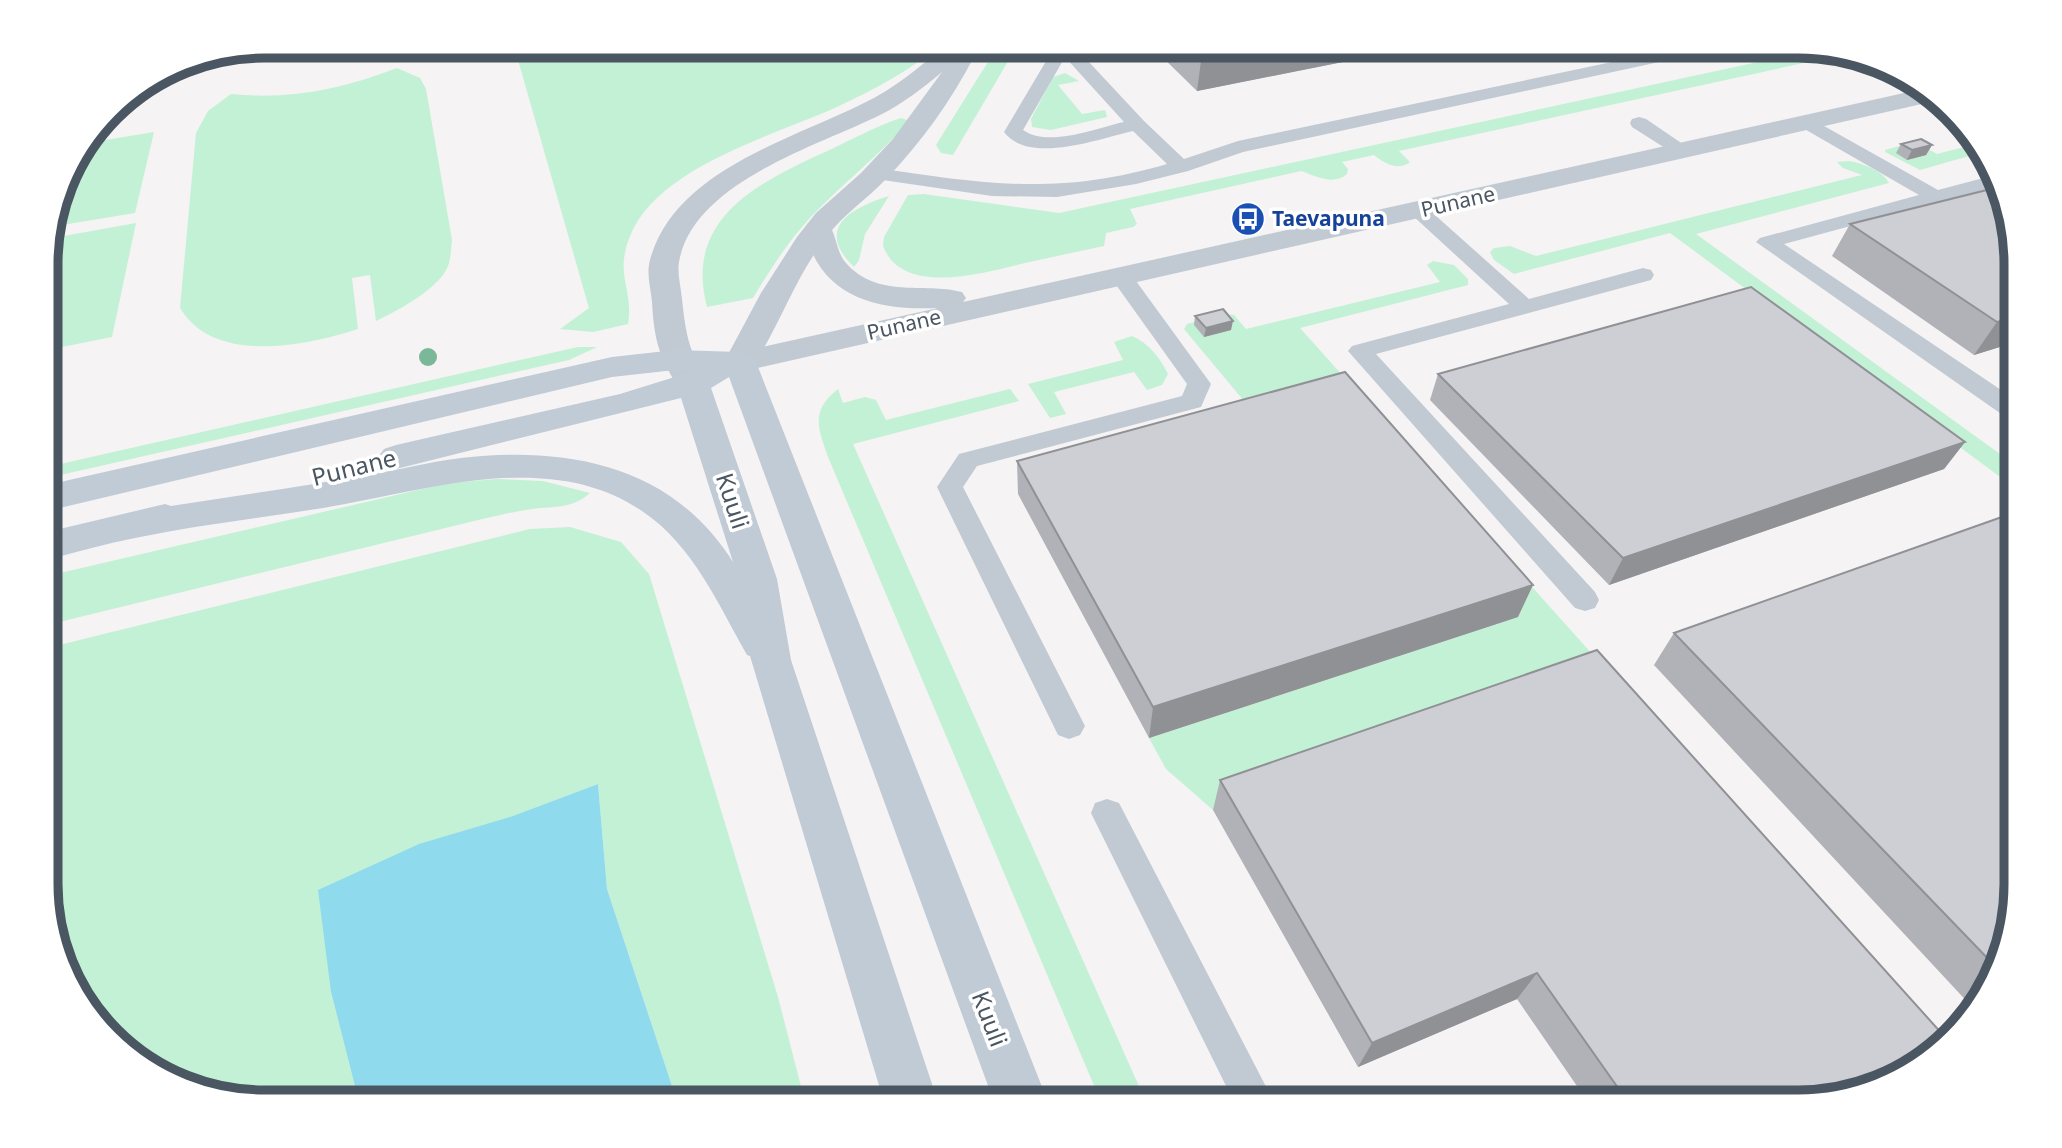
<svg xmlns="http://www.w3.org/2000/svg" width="2062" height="1148" font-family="'Noto Sans',sans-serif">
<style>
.green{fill:#c3f1d5}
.water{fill:#90daee}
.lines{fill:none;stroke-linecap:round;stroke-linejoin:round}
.service{fill:#c1cad2;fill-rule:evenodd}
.minor{fill:#c1cad2;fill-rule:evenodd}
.tertiary{fill:#c1cad2;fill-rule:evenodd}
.secondary{fill:#c1cbd6;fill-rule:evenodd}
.tree{fill:#7bb799}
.wall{fill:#b0b2b7}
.shaded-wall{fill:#909195}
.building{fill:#cdcfd5;stroke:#909195;stroke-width:2}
.labels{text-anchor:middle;stroke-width:7;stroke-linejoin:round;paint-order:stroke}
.far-street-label{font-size:21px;fill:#4a5661;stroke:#fff}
.far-transit-label{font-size:21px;font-weight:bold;fill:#164399;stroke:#fff;text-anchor:start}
.street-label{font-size:24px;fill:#4a5661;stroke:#fff}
.rim{fill:none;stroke:#4a5661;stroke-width:9}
</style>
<rect width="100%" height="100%" fill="#f5f3f3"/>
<path class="green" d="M514,46H939C909,71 875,89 839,106C776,135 658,166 630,236C614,276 634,289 628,324L593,332L560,329L589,308Z
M998,46H1017L953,155L941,153L936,145Z
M1814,50L1836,56L1399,151L1410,162C1398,171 1385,164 1374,155L1342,162L1348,169L1347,174C1333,186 1316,176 1301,171L1130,209L1137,224L1133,227L1106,233L1104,246C1077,252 1051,257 1025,263C986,272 903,298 883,246L884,237L908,195L924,194L1059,213Z
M397,68L420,78L426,89L452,240C451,247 451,256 449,263C443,287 397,311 376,321L370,275L352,278L358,329C305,346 214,365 180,308L196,133L208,111L231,94C290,100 343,89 397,68Z
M1065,73L1079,81L1058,85L1082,114L1105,110L1107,117L1051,130L1032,127L1031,119L1053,77Z
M901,118L910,121C878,156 841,185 809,219C787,243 770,270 753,298L707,307C684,220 755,184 823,153C849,141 874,127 901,118Z
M154,132L135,213L56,226L80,152L87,143Z
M1910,143L1921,145L1937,154L1980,143L1983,152L1920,170L1885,152V150Z
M1849,161C1862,163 1883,171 1889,183L1696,234L2000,454L2016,449V475L2003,479L1670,233L1514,274L1494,260L1490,252L1494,248L1510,246L1536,256L1862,175L1843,168L1837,162Z
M889,196L865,234L859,260L854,267C814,228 851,208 889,196Z
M136,223L112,337L47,350V239Z
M1433,261L1454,265L1468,279V285L1300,328L1939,1041L1579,682L1213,810L1166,769L1149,738L1518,617L1264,425L1184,329L1187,324L1224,314L1234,315L1246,329L1440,282L1427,265Z
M1132,336C1149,343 1160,358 1168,374L1162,385L1147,390L1134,372L1054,392L1066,414L1050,418L1028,384L1123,360L1114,342Z
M578,347H597L569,360L47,478V467Z
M838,389L843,403L865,397L876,400L886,420L1010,389L1019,401L853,444L1146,1102H1101L828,457C818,428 810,411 838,389Z
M497,479L543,481L590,493C572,509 555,506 532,509C510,512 488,518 466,523L47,625V576L448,483Z
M570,527L621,542L649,574L778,997L805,1102H674L673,1089L607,889L598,784L510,817L331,992L359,1102H264L155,1073L82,1005L47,912V648L530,529Z"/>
<path class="water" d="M598,784L607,889L673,1089L674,1102H359L331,992L318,890L419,844L510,817Z"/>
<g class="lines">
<path class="service" d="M1055,46H1074L1144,121L1184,159L1238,141L1688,46H1718L1710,51L1243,152L1188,171L1136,184L1057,197L992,196L869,178L866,174L869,170L876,168C985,184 1058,196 1167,164L1133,131C1098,139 1029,165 1004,132ZM1065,57L1124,122C1096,128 1049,148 1023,130Z
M1639,117L1646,119L1693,151L1690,155H1676L1632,127L1630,123L1632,119Z
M1808,117L1938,190L1991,176L1995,187L1784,244L2016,400V420L2007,418L1756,242L1760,238L1919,195L1801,127L1799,123L1801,119Z
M1419,205L1426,207L1529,299L1643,268L1651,270L1654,275L1651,280L1376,354L1595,592L1599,600L1595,608L1585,611L1575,608L1348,351L1352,346L1509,304L1412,215L1409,211L1412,207Z
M1120,268L1128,270L1211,384L1201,407L977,466L963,487L1085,726L1080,735L1069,739L1058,735L937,487L959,454L1182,396L1187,384L1109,275L1112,270Z
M1107,799L1119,803L1274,1102H1234L1091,813L1095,803Z"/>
<path class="minor" d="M945,46H969L968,49L975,55C951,101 921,143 885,180C867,199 844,214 828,235C795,276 780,326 751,369L740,372L729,369L724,362L761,293L797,237L816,213L861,173L893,139L942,72C923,88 902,104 880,115C818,146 693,182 679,262C677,274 681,287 682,299C686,336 689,353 710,384L705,391L693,395L681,391C660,360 654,341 652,302C651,289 646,274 650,260C674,171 790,140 862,104C893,90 919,67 945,46Z"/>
<path class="tertiary" d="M1922,89L1935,101L740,372L729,369L724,362L729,355L740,352L938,308C875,311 820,297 804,229L808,223L818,220L828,223C837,235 836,252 846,263C878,299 922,282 962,292L966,298L963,302Z"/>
<path class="secondary" d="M675,350L740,352L751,355L756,362L1048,1102H994L729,377L711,388L777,579L791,660L938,1102H884L750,656L747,655C718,604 693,545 642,511C548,447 424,492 323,508C260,518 196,525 135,538C105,544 76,552 47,560V532L165,504L171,506C235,496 298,487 361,476C395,471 427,462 461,458C568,446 672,465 733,562L681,398L396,469L384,465L378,457L384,449L396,445L620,394L694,371L675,370L612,377L47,511V485L612,357Z"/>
</g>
<circle class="tree" cx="428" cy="357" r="9"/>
<path class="wall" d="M1151,46H1423L1197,91Z
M1901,144L1932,145L1926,155L1907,160L1896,153Z
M1995,188L2016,342L1974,355L1832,256L1850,224Z
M1195,316L1231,330L1204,337L1194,325Z
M1438,374L1965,442L1944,469L1609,585L1430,400Z
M1017,461L1518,617L1149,738L1018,494Z
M1674,633L2016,898L1987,993L1973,1008L1654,665Z
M1220,780L1812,1102H1588L1517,999L1358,1067L1213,810Z"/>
<path class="shaded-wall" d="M1282,46H1423L1197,91L1201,61Z
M1932,145L1926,155L1907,160L1912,150Z
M2016,317V342L1974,355L1997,322Z
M1233,321L1231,330L1204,337L1206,328Z
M1965,442L1944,469L1609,585L1623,558Z
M1533,585L1518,617L1149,738L1153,707Z
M1537,973L1517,999L1358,1067L1372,1043Z"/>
<path class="building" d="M1184,46H1282L1201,61Z
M1921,139L1932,145L1912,150L1901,144Z
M1995,188L2016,250V317L1997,322L1850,224Z
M1751,287L1965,442L1623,558L1438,374Z
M1223,309L1233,321L1206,328L1195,316Z
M1345,372L1533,585L1153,707L1017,461Z
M2016,512V898L1995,966L1674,633Z
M1597,650L1944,1036L1907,1073L1812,1102H1628L1537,973L1372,1043L1220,780Z"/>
<defs>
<g id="bus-disc" transform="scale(1.75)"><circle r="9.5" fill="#1a4fb4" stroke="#fff"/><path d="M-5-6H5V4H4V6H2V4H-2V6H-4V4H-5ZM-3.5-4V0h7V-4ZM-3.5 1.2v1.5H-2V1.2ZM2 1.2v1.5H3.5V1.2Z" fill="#fff"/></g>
</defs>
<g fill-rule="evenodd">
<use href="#bus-disc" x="1248" y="219"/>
</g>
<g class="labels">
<g class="far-street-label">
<text transform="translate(1458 202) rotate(-13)" y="7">Punane</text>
<text transform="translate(904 325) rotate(-13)" y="7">Punane</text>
</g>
<g class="far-transit-label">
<text x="1272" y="226">Taevapuna</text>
</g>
<g class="street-label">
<text transform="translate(354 468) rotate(-14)" y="8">Punane</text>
<text transform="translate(732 501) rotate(72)" y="8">Kuuli</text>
<text transform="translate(989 1019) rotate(69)" y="8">Kuuli</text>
</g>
</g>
<path d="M0 0H2062V1148H0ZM264 58H1798A206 206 0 0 1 2004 264V884A206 206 0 0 1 1798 1090H264A206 206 0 0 1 58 884V264A206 206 0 0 1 264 58Z" fill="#fff" fill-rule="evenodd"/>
<path class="rim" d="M264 58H1798A206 206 0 0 1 2004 264V884A206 206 0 0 1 1798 1090H264A206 206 0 0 1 58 884V264A206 206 0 0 1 264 58Z"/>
</svg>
